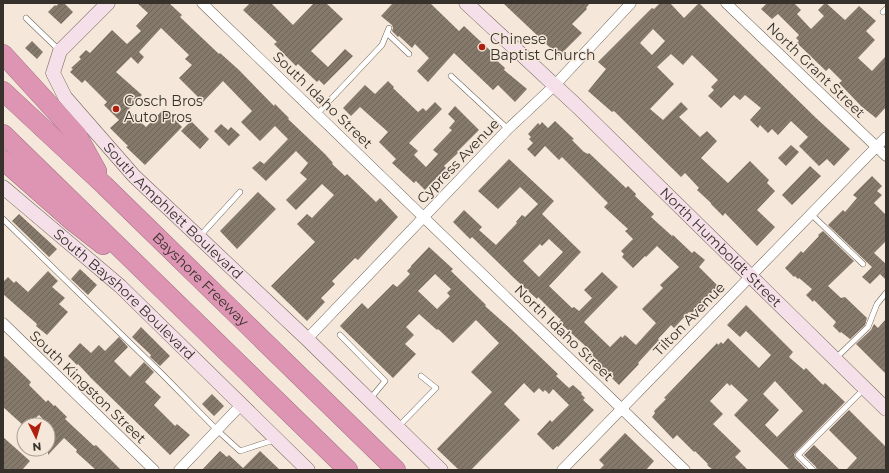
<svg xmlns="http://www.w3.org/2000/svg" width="889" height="473" font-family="Montserrat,sans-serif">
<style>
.building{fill:url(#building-hatch);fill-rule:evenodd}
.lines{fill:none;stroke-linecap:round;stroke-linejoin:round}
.lane-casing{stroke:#6f6457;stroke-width:6}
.street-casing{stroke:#6f6457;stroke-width:11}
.secondary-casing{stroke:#6f6457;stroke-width:15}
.highway-casing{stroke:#a37284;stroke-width:20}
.lane{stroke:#fff;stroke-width:5}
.street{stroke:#fff;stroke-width:10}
.secondary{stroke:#f5dfe8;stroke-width:14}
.highway{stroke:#de95b4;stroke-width:19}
.poi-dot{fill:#ae1f0d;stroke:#f5e8da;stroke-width:1.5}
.labels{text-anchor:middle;stroke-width:3;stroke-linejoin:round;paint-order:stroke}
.poi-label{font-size:14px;fill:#36312b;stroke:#f5e8da;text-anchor:start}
.street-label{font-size:14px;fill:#36312b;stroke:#f5e8da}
</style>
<defs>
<pattern id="building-hatch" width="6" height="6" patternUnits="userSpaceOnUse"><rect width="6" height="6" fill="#85796c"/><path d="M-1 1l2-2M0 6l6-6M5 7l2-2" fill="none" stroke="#6e6459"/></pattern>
</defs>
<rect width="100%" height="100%" fill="#f5e8da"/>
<path class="building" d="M59,3H64L73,12L61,24L48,12L55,5L56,6Z
M137,3H169L182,15L180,17L219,54L220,53L239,70L274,106L275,104L289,118L288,119L325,154L333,163L332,164L345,176L347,174L376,202L380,198L398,217L358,260L355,258L332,281L335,284L321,298L325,302L307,321L271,286L315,242L297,224L307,214L312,218L334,195L322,184L296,210L286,200L307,179L300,173L308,163L296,151L266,181L252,168L260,161L264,164L288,139L275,126L260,141L241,122L252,111L223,81L203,102L179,78L192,65L185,59L189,55L161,28L139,52L144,57L138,64L131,57L116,72L142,95L128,110L146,127L164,109L182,127L145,165L126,147L128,146L110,128L119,120L104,105L107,102L85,80L82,83L70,72L73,69L71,68L81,59L79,57L86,50L90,53L112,30L127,44L141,31L136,26L148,13Z
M250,3H271L293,25L314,3H326L343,19L311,51L328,67L345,49L353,56L324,85L319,80L317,82L298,64L296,66L274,44L277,42L243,10Z
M393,3H430L459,31L464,26L493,53L491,55L505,68L504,70L527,89L515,102L498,85L493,90L454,53L428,82L417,71L429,58L415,44L412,48L399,36L398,37L392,31L393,28L392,25L381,16Z
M503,3H590L586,8L587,9L572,24L582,33L559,56Z
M660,3H670L684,18L699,3L816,118L850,149L834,166L827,159L819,166L799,146L808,137L791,121L778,135L772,129L768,133L760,125L758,128L750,120L761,108L745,95L740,100L734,95L721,108L708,96L714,90L711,87L718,80L692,55L683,65L671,54L657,67L674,84L650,109L663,120L681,102L688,109L679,117L700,137L707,131L717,141L701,158L728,183L750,161L769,180L767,183L775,191L757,210L775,227L757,246L725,213L723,216L711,204V203L697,190L699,188L685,173L681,177L614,111L612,112L588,91L606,69L598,62L652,8L654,9ZM653,29L665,41L652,55L640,43Z
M767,3H794L801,10L797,14L811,29L824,16L818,10L825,3H826L845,20L859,6L876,21L866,31L875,40L858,58L872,71L886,56V107L876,118L861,106L839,83L842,81L829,68L826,71L797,43L799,41L796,38L799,35L778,14L772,19L761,9Z
M32,41L43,52L37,59L25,48Z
M388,81L394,87L393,88L418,112L423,108L426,111L435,102L442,109L409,143L418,151L414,155L426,167L438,154L433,150L452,130L449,128L455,121L448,114L455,106L479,130L457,152L458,153L444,166L446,168L425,190L416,181L414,183L392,163L396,159L379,142L388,132L360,107L351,116L343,108L365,85L375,94Z
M191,121L209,139L200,149L181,131Z
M555,121L574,139L572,140L584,152L588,154L589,153L626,188L628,186L636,194L635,196L654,214L651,217L672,236L673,235L692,253L694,251L705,260L699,267L718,286L691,314L689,312L674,328L671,325L658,339L659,340L638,363L639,364L619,385L589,356L592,352L559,322L561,320L538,297L537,299L515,279L472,237L470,239L453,222L464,210L482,227L479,230L496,245L517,223L516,222L522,215L525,217L538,204L520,187L498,209L478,191L509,159L554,201L542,214L581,252L549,286L572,308L574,307L579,311L592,298L584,290L602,272L618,287L584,322L610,347L621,336L622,338L625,335L636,345L656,323L642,309L663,288L660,285L679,267L657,246L646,257L645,256L633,268L622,257L624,254L621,251L633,239L625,231L628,229L604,207L608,203L562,157L559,160L545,146L535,157L527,149L533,143L529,139L531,137L528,134L538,123L540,125L542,122L548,128ZM549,239L563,252L539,277L523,261L540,244L542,246Z
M221,124L228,130L231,127L240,135L229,146L214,131Z
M791,145L799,152L786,166L778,158Z
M810,166L821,176L792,205L782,195Z
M872,176L882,186L877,191L882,195L874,203L886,215V241L874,253L886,264V280L880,274L870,284L862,277L872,267L828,225L843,210L845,212L857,198L853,195Z
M258,192L276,209L237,249L220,231Z
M19,214L57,249L49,257L12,221Z
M823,231L854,261L828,286L841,298L845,297L867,318L865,325L850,339L841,332L840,333L833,326L836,322L814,300L813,302L806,295L812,289L799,278L798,279L795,276L794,277L785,268L801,251L803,253L819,236L818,235Z
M429,247L453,269L451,271L486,305L485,306L512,330L558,374L556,376L569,388L573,385L582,393L581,394L585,398L583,400L594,410L558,447L557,446L553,450L537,434L550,420L552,422L569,405L553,389L549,394L545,390L543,392L539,388L534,393L524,383L504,404L520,420L471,470H459L437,449L492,392L471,372L499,343L476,320L453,343L438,329L437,330L419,314L406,327L414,335L405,344L416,354L393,378L340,326L362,303L368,309L393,284L397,287L410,274L407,271L411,267V266ZM435,274L451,289L447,293L450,296L437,309L418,291Z
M80,269L97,285L88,295L71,279Z
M48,271L58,281L52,287L65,298L59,304L68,312L47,335L36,326L37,324L3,294V282L8,277L14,283L16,281L28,292Z
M746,305L793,352L789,357L804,370L806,368L823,385L825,383L845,402L794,454L795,458L807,470H790L734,415L748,400L731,384L730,386L727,383L710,401L723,414L713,424L741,451L735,457L748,470H713L707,465L708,464L695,451L694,452L677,435L673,439L652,417L655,413L654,411L666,399L664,398L717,343L718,345L721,342L723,344L728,338L759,368L771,355L746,331L740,337L727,325ZM775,381L803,411L777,437L765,425L779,410L763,394Z
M886,319V374L856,344L871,330L874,324L878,328Z
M141,327L170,356L160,366L150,357L151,355L132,337Z
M119,337L128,347L114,361L130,377L144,362L154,372L145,382L161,397L154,405L175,426L177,424L190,435L170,455L91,378L78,364L77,365L68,356L80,343L91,353L99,345L105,351Z
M3,355L31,382L29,385L46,402L48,400L54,406L55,405L67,417L65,419L94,446L96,445L121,470H96L76,452L77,450L64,438L48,455V424L39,415L28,425H24V426L3,407Z
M212,394L224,406L214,416L202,404Z
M849,410L886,447V470H846L857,458L829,430Z
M625,433L654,461L646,470H599L604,465L599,460Z
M3,437L30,461L22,470H3Z
M814,445L840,470H817L816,467L804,455Z
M220,451L227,457L229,455L243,468L260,451L280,470H202Z"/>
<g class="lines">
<g class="lane-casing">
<path id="lane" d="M883,12L886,9
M26,18L59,50
M387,33L409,54
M451,76L508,129
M317,114L382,45L389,28
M811,214L863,264
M3,219L163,375L217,430L240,451L274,440
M200,236L240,192
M340,335L385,381L370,399
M836,358L868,327L877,304L886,293
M398,427L436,388L421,376
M813,470L798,455L864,389"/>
</g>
<g class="street-casing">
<path id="street" d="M202,3L685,470
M726,3L886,156
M3,323L154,470
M307,339L508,129L555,85L631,3
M179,470L241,405
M562,470L886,137"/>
</g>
<g class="secondary-casing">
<g id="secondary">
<path id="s1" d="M108,3L60,51L53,73L65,97L134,176L307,339L441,470"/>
<path id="s2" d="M466,3L578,107L886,409"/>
<path id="s3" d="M3,187L120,286L308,470"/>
</g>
</g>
<g class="highway-casing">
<g id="highway">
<path d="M3,54L77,135L97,171"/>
<path id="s4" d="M3,91L104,185L396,470"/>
<path d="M3,134L348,470"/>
<path d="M3,160L71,220L103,245"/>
</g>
</g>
<use href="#lane" class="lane"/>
<use href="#street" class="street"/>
<use href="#secondary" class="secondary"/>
<use href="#highway" class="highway"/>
</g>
<g class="poi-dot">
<circle cx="482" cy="47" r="4"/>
<circle cx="116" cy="109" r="4"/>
</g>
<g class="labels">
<g class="poi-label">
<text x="490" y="44">Chinese<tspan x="490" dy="16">Baptist Church</tspan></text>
<text x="124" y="106">Gosch Bros<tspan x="124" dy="16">Auto Pros</tspan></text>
</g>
<g class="street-label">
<text transform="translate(816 70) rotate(44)" y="5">North Grant Street</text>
<text transform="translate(323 100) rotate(44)" y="5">South Idaho Street</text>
<text transform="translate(458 161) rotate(-46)" y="5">Cypress Avenue</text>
<text dy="5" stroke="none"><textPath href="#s1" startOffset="275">South Amphlett Boulevard</textPath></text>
<text dy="5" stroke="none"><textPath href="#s2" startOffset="353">North Humboldt Street</textPath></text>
<text dy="5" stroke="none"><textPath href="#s4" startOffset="273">Bayshore Freeway</textPath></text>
<text dy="5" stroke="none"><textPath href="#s3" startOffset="162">South Bayshore Boulevard</textPath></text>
<text transform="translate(689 319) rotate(-46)" y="5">Tilton Avenue</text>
<text transform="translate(564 333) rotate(44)" y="5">North Idaho Street</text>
<text transform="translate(88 387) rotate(44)" y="5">South Kingston Street</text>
</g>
</g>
<rect width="889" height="473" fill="none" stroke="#36312b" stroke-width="8"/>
<g transform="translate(36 437) rotate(175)"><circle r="19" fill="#f5e8da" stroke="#a99f94"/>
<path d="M0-3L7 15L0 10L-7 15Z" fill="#ae1f0d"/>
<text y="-6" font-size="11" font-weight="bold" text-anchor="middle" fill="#36312b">N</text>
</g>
</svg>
